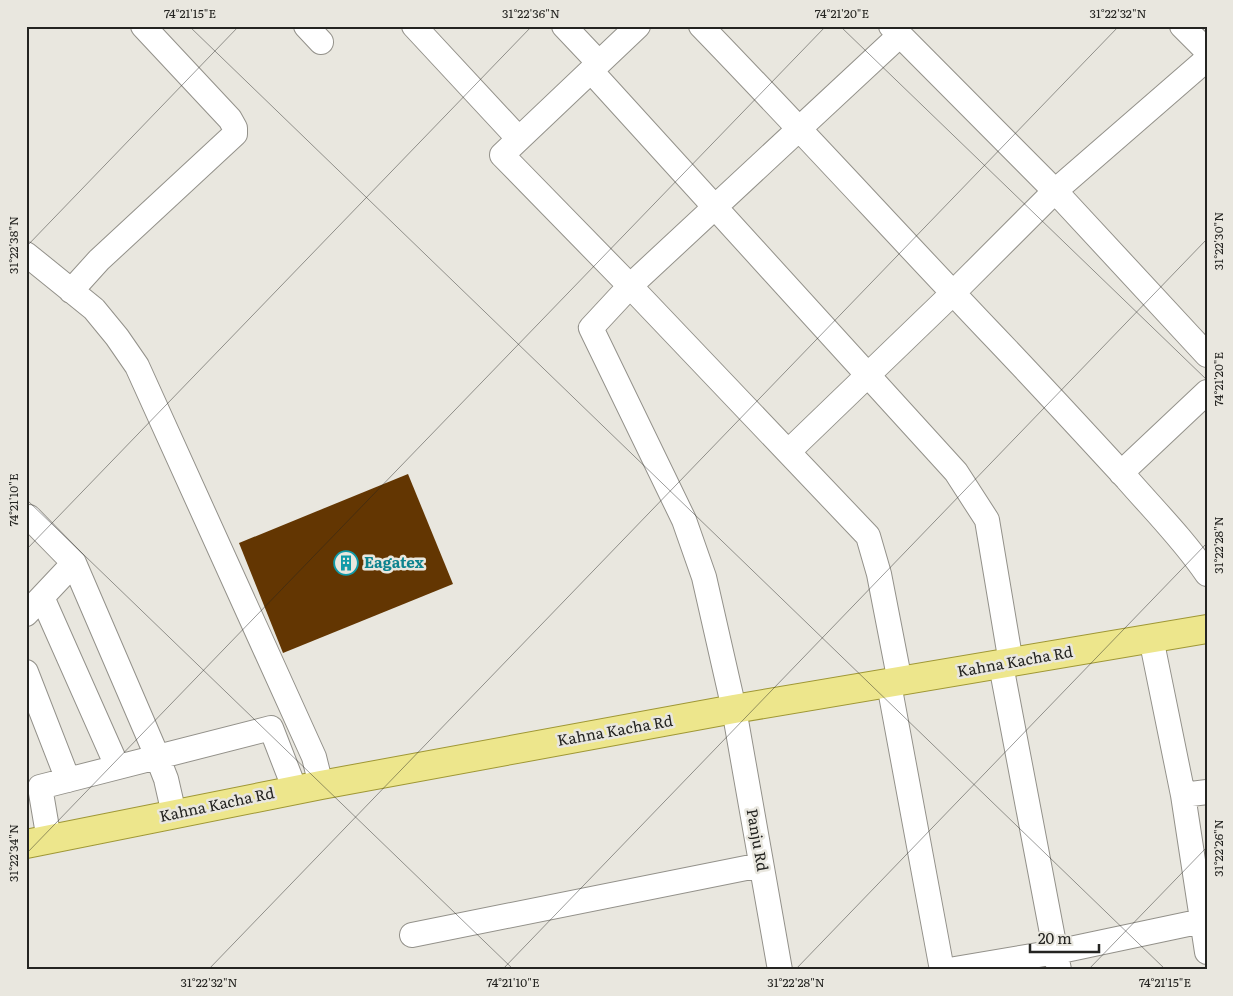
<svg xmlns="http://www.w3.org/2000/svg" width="1233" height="996" font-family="Literata,serif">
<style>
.building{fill:#633602}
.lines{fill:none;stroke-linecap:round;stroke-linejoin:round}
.minor-casing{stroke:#93918a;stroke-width:26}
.major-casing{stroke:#9f9735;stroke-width:30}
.minor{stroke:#fff;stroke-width:24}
.major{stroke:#ede68c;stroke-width:28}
.ticks{fill:none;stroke:#242421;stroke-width:1;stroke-opacity:0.45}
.labels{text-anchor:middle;stroke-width:5;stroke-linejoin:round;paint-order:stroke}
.culture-label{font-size:15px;font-weight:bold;fill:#0d838f;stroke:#e9e7df;text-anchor:start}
.street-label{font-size:15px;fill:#242421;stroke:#e9e7df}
.neatline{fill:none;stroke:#242421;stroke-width:2}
.ticks-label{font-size:12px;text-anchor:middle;fill:#242421}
</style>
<rect width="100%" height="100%" fill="#e9e7df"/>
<path class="building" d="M408,474L453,584L283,653L239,543Z"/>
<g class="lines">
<g class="minor-casing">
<path id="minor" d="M306,26L321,42
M414,26L519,139
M564,26L599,63
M638,26L502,155L630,286L868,536L879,574L900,682
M701,26C798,126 892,229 988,330C1035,379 1081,429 1127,479C1154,510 1184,540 1207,574
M1182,26L1207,51
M1207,59L1055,191L1207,355
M591,71L956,472L987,520L1011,663
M26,254L94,309L117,337L137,366L314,757L321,785
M71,291L99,260L235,134V128L230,119L143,26
M788,452L953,293L1055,191L891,26
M1121,473L1207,392
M74,563L157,756L166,779L174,814
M42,597L117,766
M26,614L74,563L29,517
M1151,638L1183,795L1207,952
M1001,665L1059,970
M26,672L68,780
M889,684L942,970
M1183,795L1207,792
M49,840L40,787L271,728L295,790
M412,935L761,865
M780,970L734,709L704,577L684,520L591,328L630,286L900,35
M949,970L1056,952L1207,920"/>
</g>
<g class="major-casing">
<path id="major" d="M26,844L321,785L734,709L1207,629"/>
</g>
<use href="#minor" class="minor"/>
<use href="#major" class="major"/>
</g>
<path class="ticks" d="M189,26L1166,970M840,26L1207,380M26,247L239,26M26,499L514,970M26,550L532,26M26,854L826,26M208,970L1119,26M502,970L1207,239M795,970L1207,543M1088,970L1207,847"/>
<defs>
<g id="building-ring" transform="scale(1.25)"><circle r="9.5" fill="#e9e7df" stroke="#0f9aa8" stroke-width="1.5"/><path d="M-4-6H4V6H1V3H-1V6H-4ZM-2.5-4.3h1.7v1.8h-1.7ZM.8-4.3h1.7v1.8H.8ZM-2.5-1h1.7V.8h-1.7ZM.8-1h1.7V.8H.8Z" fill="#0f9aa8"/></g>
</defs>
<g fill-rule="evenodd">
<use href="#building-ring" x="346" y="563"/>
</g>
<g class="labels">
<g class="culture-label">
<text x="364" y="568">Eagatex</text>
</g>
<g class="street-label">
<text transform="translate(1015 662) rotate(-10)" y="5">Kahna Kacha Rd</text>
<text transform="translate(615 731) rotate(-10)" y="5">Kahna Kacha Rd</text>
<text transform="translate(217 805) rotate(-12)" y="5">Kahna Kacha Rd</text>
<text transform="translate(757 840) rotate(80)" y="5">Panju Rd</text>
</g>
</g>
<rect width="1233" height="996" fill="none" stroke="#e9e7df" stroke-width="55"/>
<path d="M1030 944v8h69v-8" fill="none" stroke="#242421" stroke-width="2.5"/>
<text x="1038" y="944" font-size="15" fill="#242421" stroke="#e9e7df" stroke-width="4" paint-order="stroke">20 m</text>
<rect x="28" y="28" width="1178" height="940" class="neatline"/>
<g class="ticks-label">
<text x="190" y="18">74°21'15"E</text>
<text x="531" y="18">31°22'36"N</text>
<text x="842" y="18">74°21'20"E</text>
<text x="1118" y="18">31°22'32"N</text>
<text transform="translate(1219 241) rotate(-90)" y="4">31°22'30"N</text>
<text transform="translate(14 245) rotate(-90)" y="4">31°22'38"N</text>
<text transform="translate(1219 379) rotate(-90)" y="4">74°21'20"E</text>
<text transform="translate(14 500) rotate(-90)" y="4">74°21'10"E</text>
<text transform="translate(1219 545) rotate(-90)" y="4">31°22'28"N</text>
<text transform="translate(1219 848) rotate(-90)" y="4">31°22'26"N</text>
<text transform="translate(14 853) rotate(-90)" y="4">31°22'34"N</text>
<text x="209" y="987">31°22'32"N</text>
<text x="513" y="987">74°21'10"E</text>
<text x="796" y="987">31°22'28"N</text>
<text x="1165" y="987">74°21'15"E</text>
</g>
</svg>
